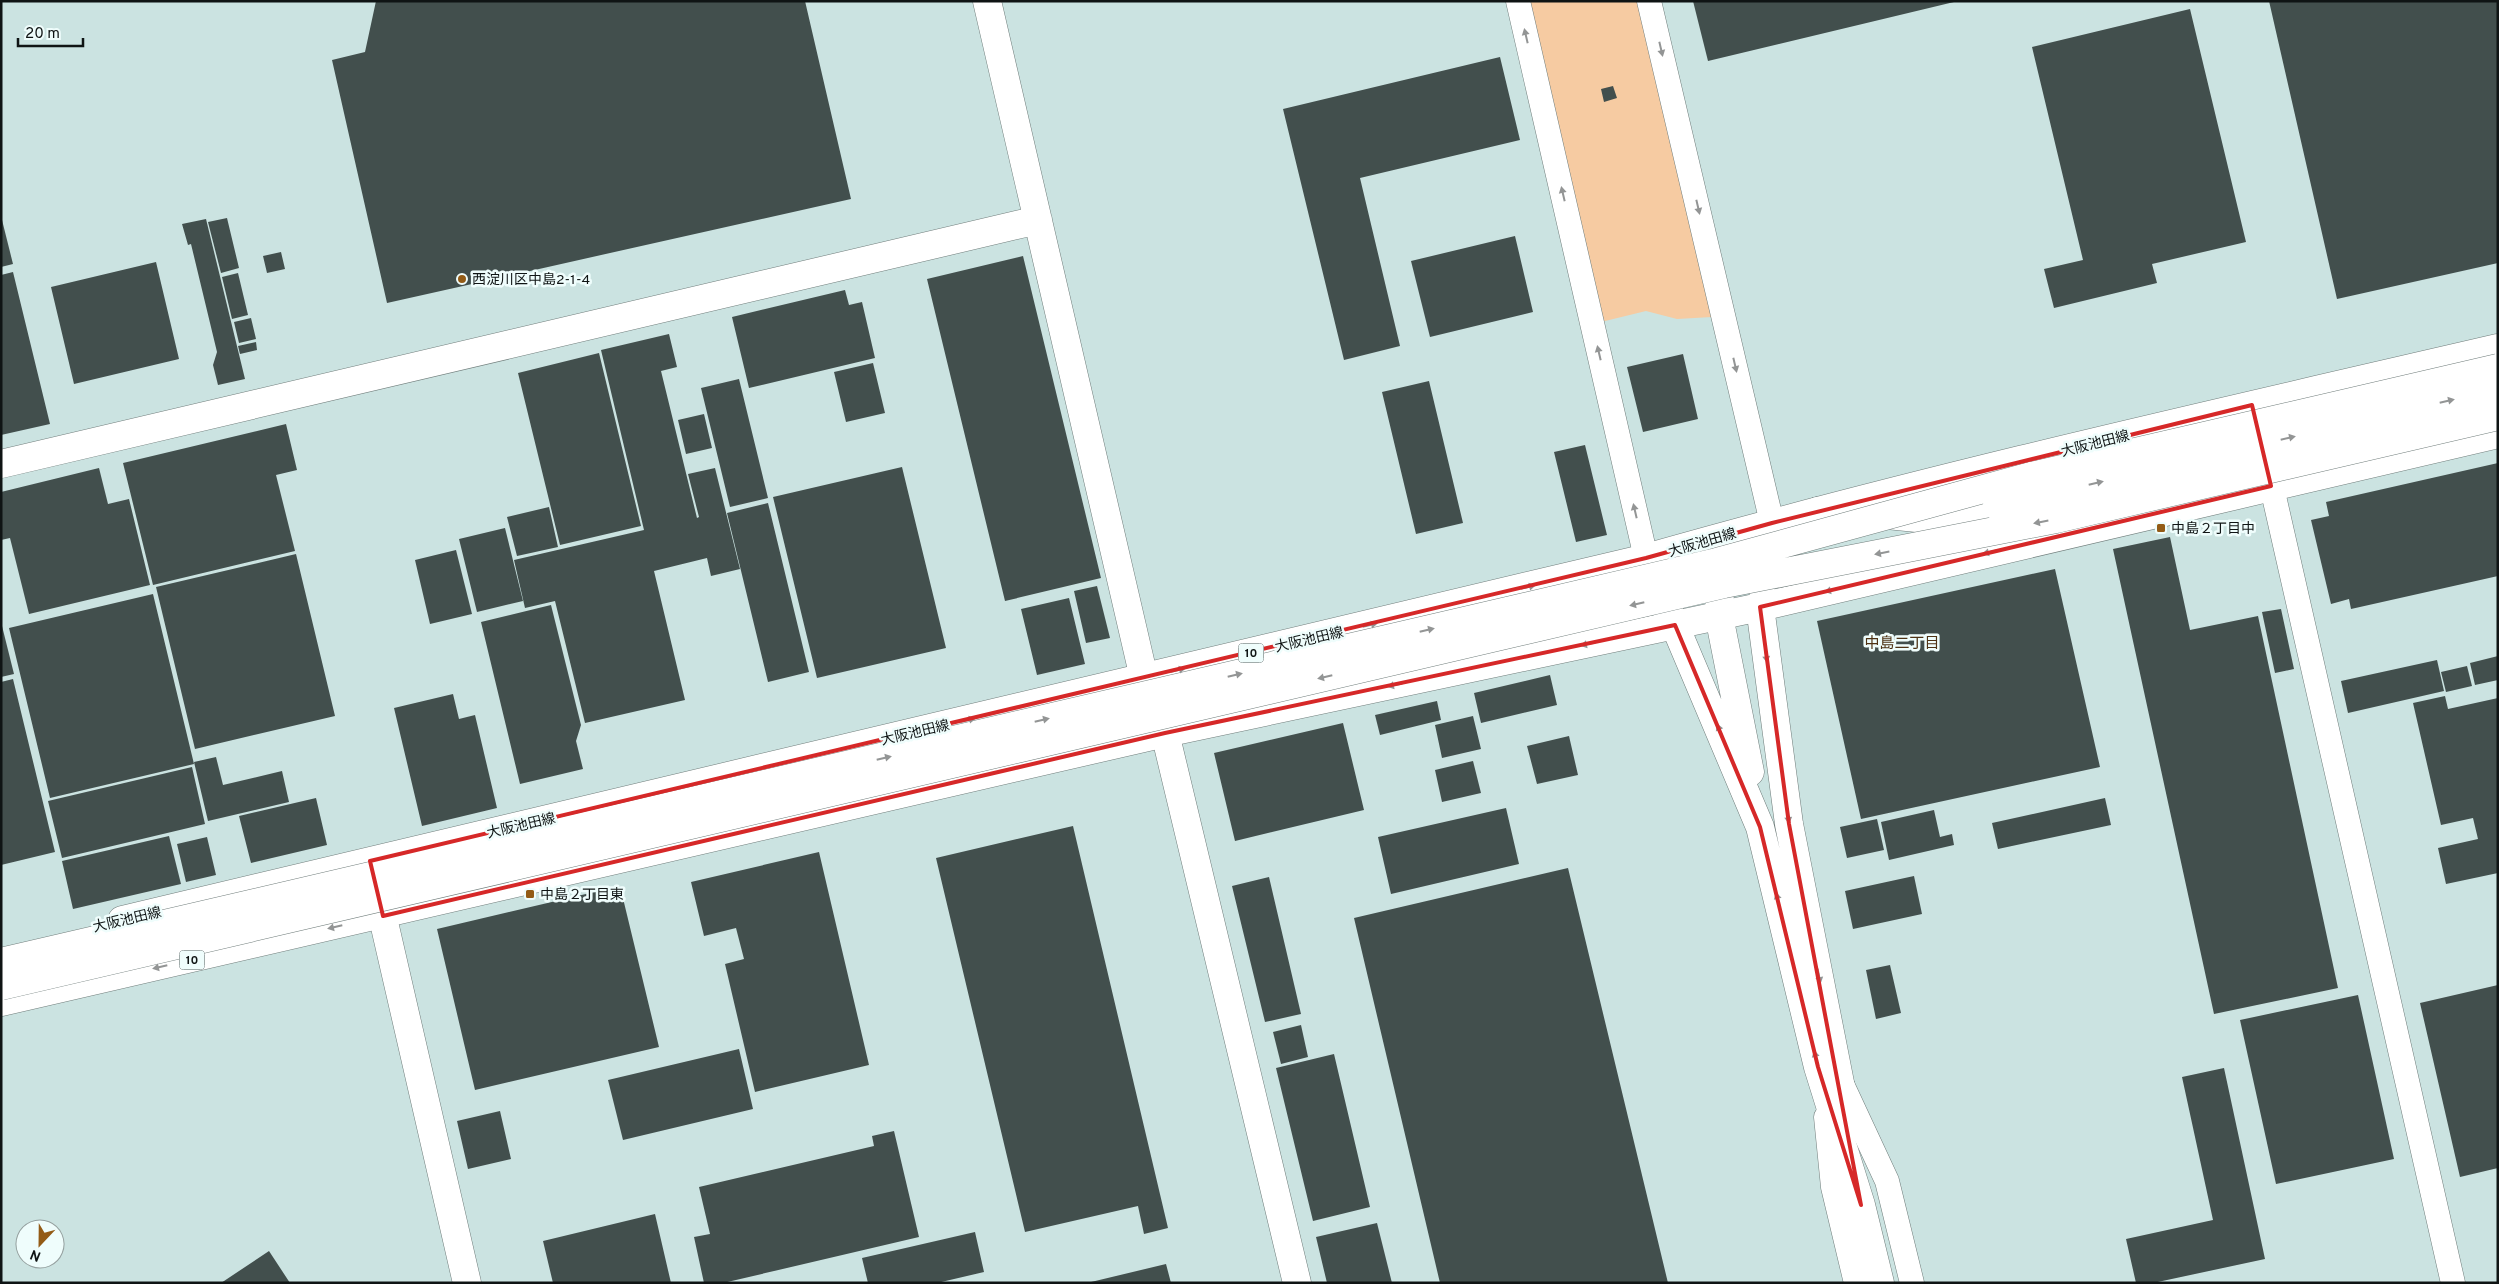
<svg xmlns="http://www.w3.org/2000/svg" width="2499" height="1284" font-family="Overpass,'Noto Sans JP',sans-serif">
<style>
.built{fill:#cbe3e1;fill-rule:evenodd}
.green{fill:#f6cba2}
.building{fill:#424f4d}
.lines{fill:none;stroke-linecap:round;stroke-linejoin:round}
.street-casing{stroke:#707d7b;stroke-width:25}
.secondary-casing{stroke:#707d7b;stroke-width:29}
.primary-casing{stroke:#707d7b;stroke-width:29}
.highway-casing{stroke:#707d7b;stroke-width:29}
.street{stroke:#fff;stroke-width:24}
.secondary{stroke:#fff;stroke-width:28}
.primary{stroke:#fff;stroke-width:28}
.highway{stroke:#fff;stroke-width:28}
.highway-bridge-casing{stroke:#707d7b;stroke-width:29;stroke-linecap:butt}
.highway-bridge{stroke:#fff;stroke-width:28}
.oneway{fill:#939595}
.marked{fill:none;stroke:#d62828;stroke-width:4;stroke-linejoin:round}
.poi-dot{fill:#935b16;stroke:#effdfc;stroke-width:2}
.labels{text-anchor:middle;stroke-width:5;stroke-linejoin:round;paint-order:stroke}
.shield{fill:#effdfc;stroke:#525a5a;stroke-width:1}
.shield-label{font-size:12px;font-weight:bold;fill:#0f1414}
.poi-label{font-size:14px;fill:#0f1414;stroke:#effdfc;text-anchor:start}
.street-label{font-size:14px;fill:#0f1414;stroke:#effdfc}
.neighbourhood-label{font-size:15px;fill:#4e3214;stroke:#effdfc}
</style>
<rect width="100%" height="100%" fill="#e1f0ee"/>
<path class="built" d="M1,1H2498V1283H1ZM25,1229H55V1259H25Z"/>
<path class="green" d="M1527,1H1639L1712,317L1677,319L1646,311L1601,322Z"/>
<path class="building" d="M376,1H805L851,199L387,303L332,60L365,52Z
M1693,1H1954V2L1708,61Z
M2269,1H2498V263L2337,299Z
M2190,9L2246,242L2152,264L2157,283L2054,308L2044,269L2083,260L2032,47Z
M1500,57L1520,140L1360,178L1400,346L1344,360L1283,109Z
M1613,86L1617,98L1604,102L1601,89Z
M1,216L13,264L1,267Z
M227,218L239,268L221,273L208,222Z
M206,219L245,379L218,385L213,365L217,352L191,244L188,245L182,224Z
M1515,236L1533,312L1430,337L1411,261Z
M281,252L285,269L267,273L263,256Z
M1023,256L1101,578L1005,601L927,279Z
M156,262L179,359L74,384L51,287Z
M13,272L50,424L1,435V275Z
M238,273L248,315L232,319L222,277Z
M845,290L849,305L862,302L875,358L749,388L732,317Z
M251,318L256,339L239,343L234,322Z
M669,334L677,367L661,371L697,518L699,517L688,474L715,468L740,569L711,576L707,558L654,571L685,700L585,723L555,601L525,608L514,560L644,530L601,350Z
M256,342L257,350L240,354L238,346Z
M599,353L641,526L560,545L518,373Z
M1683,354L1698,419L1643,432L1627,367Z
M873,363L885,413L846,422L834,372Z
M739,379L768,498L730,507L701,388Z
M1429,381L1463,523L1416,534L1382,392Z
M704,414L712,448L686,454L678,420Z
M286,424L297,470L276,475L295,551L153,585L123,463Z
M1585,445L1607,535L1576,542L1554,452Z
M2498,463V576L2351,609L2349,599L2331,604L2311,520L2329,516L2326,502Z
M902,467L946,648L817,678L773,497Z
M99,468L108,504L129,499L150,585L29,614L10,538L1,540V492Z
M768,503L809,672L768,682L727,513Z
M549,507L558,547L517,556L507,517Z
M505,528L523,601L477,612L459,539Z
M2170,537L2190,630L2258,616L2338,988L2214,1014L2113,549Z
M456,550L472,614L430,624L415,560Z
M296,554L335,716L195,749L156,587Z
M2055,569L2100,767L1861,819L1817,621Z
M1097,586L1110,638L1086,643L1074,591Z
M153,594L194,764L50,798L9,628Z
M1069,598L1085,664L1037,675L1021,609Z
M551,605L581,725L576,741L583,769L520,784L481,622Z
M2281,609L2294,669L2275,673L2262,612Z
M1,622L14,674L1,677Z
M2498,656V680L2475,685L2470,663Z
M2437,660L2444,691L2348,713L2341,681Z
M2467,666L2472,686L2446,692L2441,672Z
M1550,675L1557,705L1481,723L1474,693Z
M13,679L55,852L1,865V682Z
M453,694L459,719L475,715L497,808L422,826L394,708Z
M2445,696L2448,709L2498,698V873L2446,884L2438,848L2478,839L2473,818L2441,825L2413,703Z
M1437,701L1441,720L1380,735L1375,715Z
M1473,716L1481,749L1442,758L1435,725Z
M1343,723L1364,810L1235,841L1214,753Z
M1569,736L1578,775L1537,784L1527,746Z
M216,757L223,785L282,771L289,802L208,821L194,762Z
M1473,761L1481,793L1442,802L1435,770Z
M192,767L205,824L62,858L48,801Z
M316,798L327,845L251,863L239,816Z
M2105,798L2111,825L1998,849L1992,823Z
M1506,808L1519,864L1391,894L1378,837Z
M1934,810L1940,837L1952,834L1954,845L1889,860L1881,822Z
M1877,819L1884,850L1847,858L1840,827Z
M1073,826L1168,1228L1144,1234L1138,1206L1025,1232L936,858Z
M169,836L181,884L73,909L62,861Z
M207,837L216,875L186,882L177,844Z
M819,852L869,1065L755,1092L725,964L744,959L736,928L704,936L691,882Z
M1568,868L1668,1283H1440L1354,918Z
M1914,876L1922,914L1853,929L1845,891Z
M1269,877L1301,1014L1265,1022L1232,886Z
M620,886L659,1047L475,1090L437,929Z
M1890,965L1901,1013L1876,1019L1866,970Z
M2498,985V1168L2460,1177L2420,1003Z
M2358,995L2394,1159L2276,1184L2240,1020Z
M1301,1025L1308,1057L1281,1064L1273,1032Z
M739,1049L753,1109L623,1140L608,1080Z
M1334,1054L1370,1207L1313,1221L1276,1068Z
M2224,1068L2265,1259L2153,1283H2136L2126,1239L2213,1220L2182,1077Z
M500,1111L511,1159L468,1169L457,1121Z
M894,1131L919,1237L723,1283H704L694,1237L710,1234L699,1187L874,1146L872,1136Z
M655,1214L671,1283H553L543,1241Z
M1377,1223L1392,1283H1327L1316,1237Z
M975,1232L984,1272L937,1283H868L862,1258Z
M269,1251L290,1283H221Z
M1166,1264L1171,1283H1091V1282Z"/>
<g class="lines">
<g class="street-casing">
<path id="street" d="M1518,1L1646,558
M1649,1L1772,523L1760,607
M2268,470L2453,1283
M1840,1080L1887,1181L1912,1283
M1826,1117L1833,1187L1856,1283"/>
</g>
<g class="secondary-casing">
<path id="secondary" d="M987,1L1144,678L1165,733L1297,1283
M1,464L1038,220
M1728,564L1720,590L1719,616L1750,772
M1654,576L1760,827L1818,1067L1861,1205L1880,1283
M1760,607L1789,824L1843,1098
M377,892L467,1283"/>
</g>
<g class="primary-casing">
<path id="primary" d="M122,920L1646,558C1927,478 2213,414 2498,348
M1,1002L1165,733L1760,607L2498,434"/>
</g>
<g class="highway-casing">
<path id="highway" d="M1818,511H1847L1927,519L1997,506"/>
</g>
<use href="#street" class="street"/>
<use href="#secondary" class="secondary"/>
<use href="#primary" class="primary"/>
<use href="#highway" class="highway"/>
<g class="highway-bridge-casing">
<path id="highway-bridge" d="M1997,506L2498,389
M1,962L1713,563L2031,476L2498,368
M1,986L1724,584L2056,519L2498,416"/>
</g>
<use href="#highway-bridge" class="highway-bridge"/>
</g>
<defs><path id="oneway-solid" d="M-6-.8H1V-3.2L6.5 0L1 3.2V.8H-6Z" transform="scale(1.25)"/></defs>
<g class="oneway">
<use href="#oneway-solid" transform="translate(1526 36) rotate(-103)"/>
<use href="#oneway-solid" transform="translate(1661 49) rotate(77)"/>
<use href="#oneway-solid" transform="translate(1563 194) rotate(-103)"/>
<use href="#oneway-solid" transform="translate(1698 207) rotate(77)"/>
<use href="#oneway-solid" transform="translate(1599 353) rotate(-103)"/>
<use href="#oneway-solid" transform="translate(1735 365) rotate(77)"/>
<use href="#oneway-solid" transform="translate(2447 401) rotate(-13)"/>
<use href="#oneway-solid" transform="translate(2288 438) rotate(-13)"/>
<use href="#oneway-solid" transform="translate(2096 483) rotate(-13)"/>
<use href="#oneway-solid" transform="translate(1635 511) rotate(-103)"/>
<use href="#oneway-solid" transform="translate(2041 522) rotate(169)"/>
<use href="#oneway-solid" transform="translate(1990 552) rotate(167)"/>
<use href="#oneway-solid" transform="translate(1882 553) rotate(169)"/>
<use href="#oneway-solid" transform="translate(1528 587) rotate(-13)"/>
<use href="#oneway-solid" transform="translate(1832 590) rotate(167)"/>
<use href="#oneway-solid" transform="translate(1637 604) rotate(167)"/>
<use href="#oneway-solid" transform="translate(1370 625) rotate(-13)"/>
<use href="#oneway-solid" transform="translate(1427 630) rotate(-13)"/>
<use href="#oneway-solid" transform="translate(1588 644) rotate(168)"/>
<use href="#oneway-solid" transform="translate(1766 655) rotate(82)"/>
<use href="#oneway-solid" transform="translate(1178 670) rotate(-13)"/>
<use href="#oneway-solid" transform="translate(1235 675) rotate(-13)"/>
<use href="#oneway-solid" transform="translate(1325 677) rotate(167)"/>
<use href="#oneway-solid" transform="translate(1395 685) rotate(168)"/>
<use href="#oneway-solid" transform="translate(968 720) rotate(-13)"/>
<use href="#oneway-solid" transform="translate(1042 720) rotate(-13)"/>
<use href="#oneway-solid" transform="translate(1720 731) rotate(-113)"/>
<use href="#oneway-solid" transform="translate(884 758) rotate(-13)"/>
<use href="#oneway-solid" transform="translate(1788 816) rotate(82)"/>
<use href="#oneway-solid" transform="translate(1778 900) rotate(-104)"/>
<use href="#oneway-solid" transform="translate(335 927) rotate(167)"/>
<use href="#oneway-solid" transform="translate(160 967) rotate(167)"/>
<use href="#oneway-solid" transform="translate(1819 976) rotate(79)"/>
<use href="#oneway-solid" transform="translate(1816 1058) rotate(-104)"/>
</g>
<path class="marked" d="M2252,405L2271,486L1760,607L1789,824L1861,1205L1818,1067L1760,827L1675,625L1165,733L383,916L370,861L1646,558L1772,523Z"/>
<g class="poi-dot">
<circle cx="462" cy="279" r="5"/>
<rect x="2156" y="523" width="10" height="10" rx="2.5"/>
<rect x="525" y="889" width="10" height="10" rx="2.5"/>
</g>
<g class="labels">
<g class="shield">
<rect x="1238.5" y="643.5" width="25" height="19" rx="4"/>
<rect x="179.5" y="950.5" width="25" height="19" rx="4"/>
</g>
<g class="shield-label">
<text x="1251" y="657">10</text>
<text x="192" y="964">10</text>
</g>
<g class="poi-label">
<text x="472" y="284">西淀川区中島2-1-4</text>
<text x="2171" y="533">中島２丁目中</text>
<text x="540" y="899">中島２丁目東</text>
</g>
<g class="street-label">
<text transform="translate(2095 443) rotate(-14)" y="5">大阪池田線</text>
<text transform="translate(1702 542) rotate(-16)" y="5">大阪池田線</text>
<text transform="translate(1309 639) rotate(-13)" y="5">大阪池田線</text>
<text transform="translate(915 732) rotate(-13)" y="5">大阪池田線</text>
<text transform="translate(521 825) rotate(-13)" y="5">大阪池田線</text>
<text transform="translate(127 919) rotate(-13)" y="5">大阪池田線</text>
</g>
<g class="neighbourhood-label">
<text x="1902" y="648">中島二丁目</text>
</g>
</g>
<rect width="2499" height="1284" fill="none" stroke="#0f1414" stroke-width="5"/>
<g transform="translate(40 1244) rotate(202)"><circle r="24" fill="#effdfc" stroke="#95a09f"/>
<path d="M0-4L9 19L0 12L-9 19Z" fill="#935b16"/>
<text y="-8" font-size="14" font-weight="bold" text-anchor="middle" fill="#0f1414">N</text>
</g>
<path d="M18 38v8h65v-8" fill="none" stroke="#0f1414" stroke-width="2.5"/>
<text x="25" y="38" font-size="15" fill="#0f1414" stroke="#effdfc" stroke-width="4" paint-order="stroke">20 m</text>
</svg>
